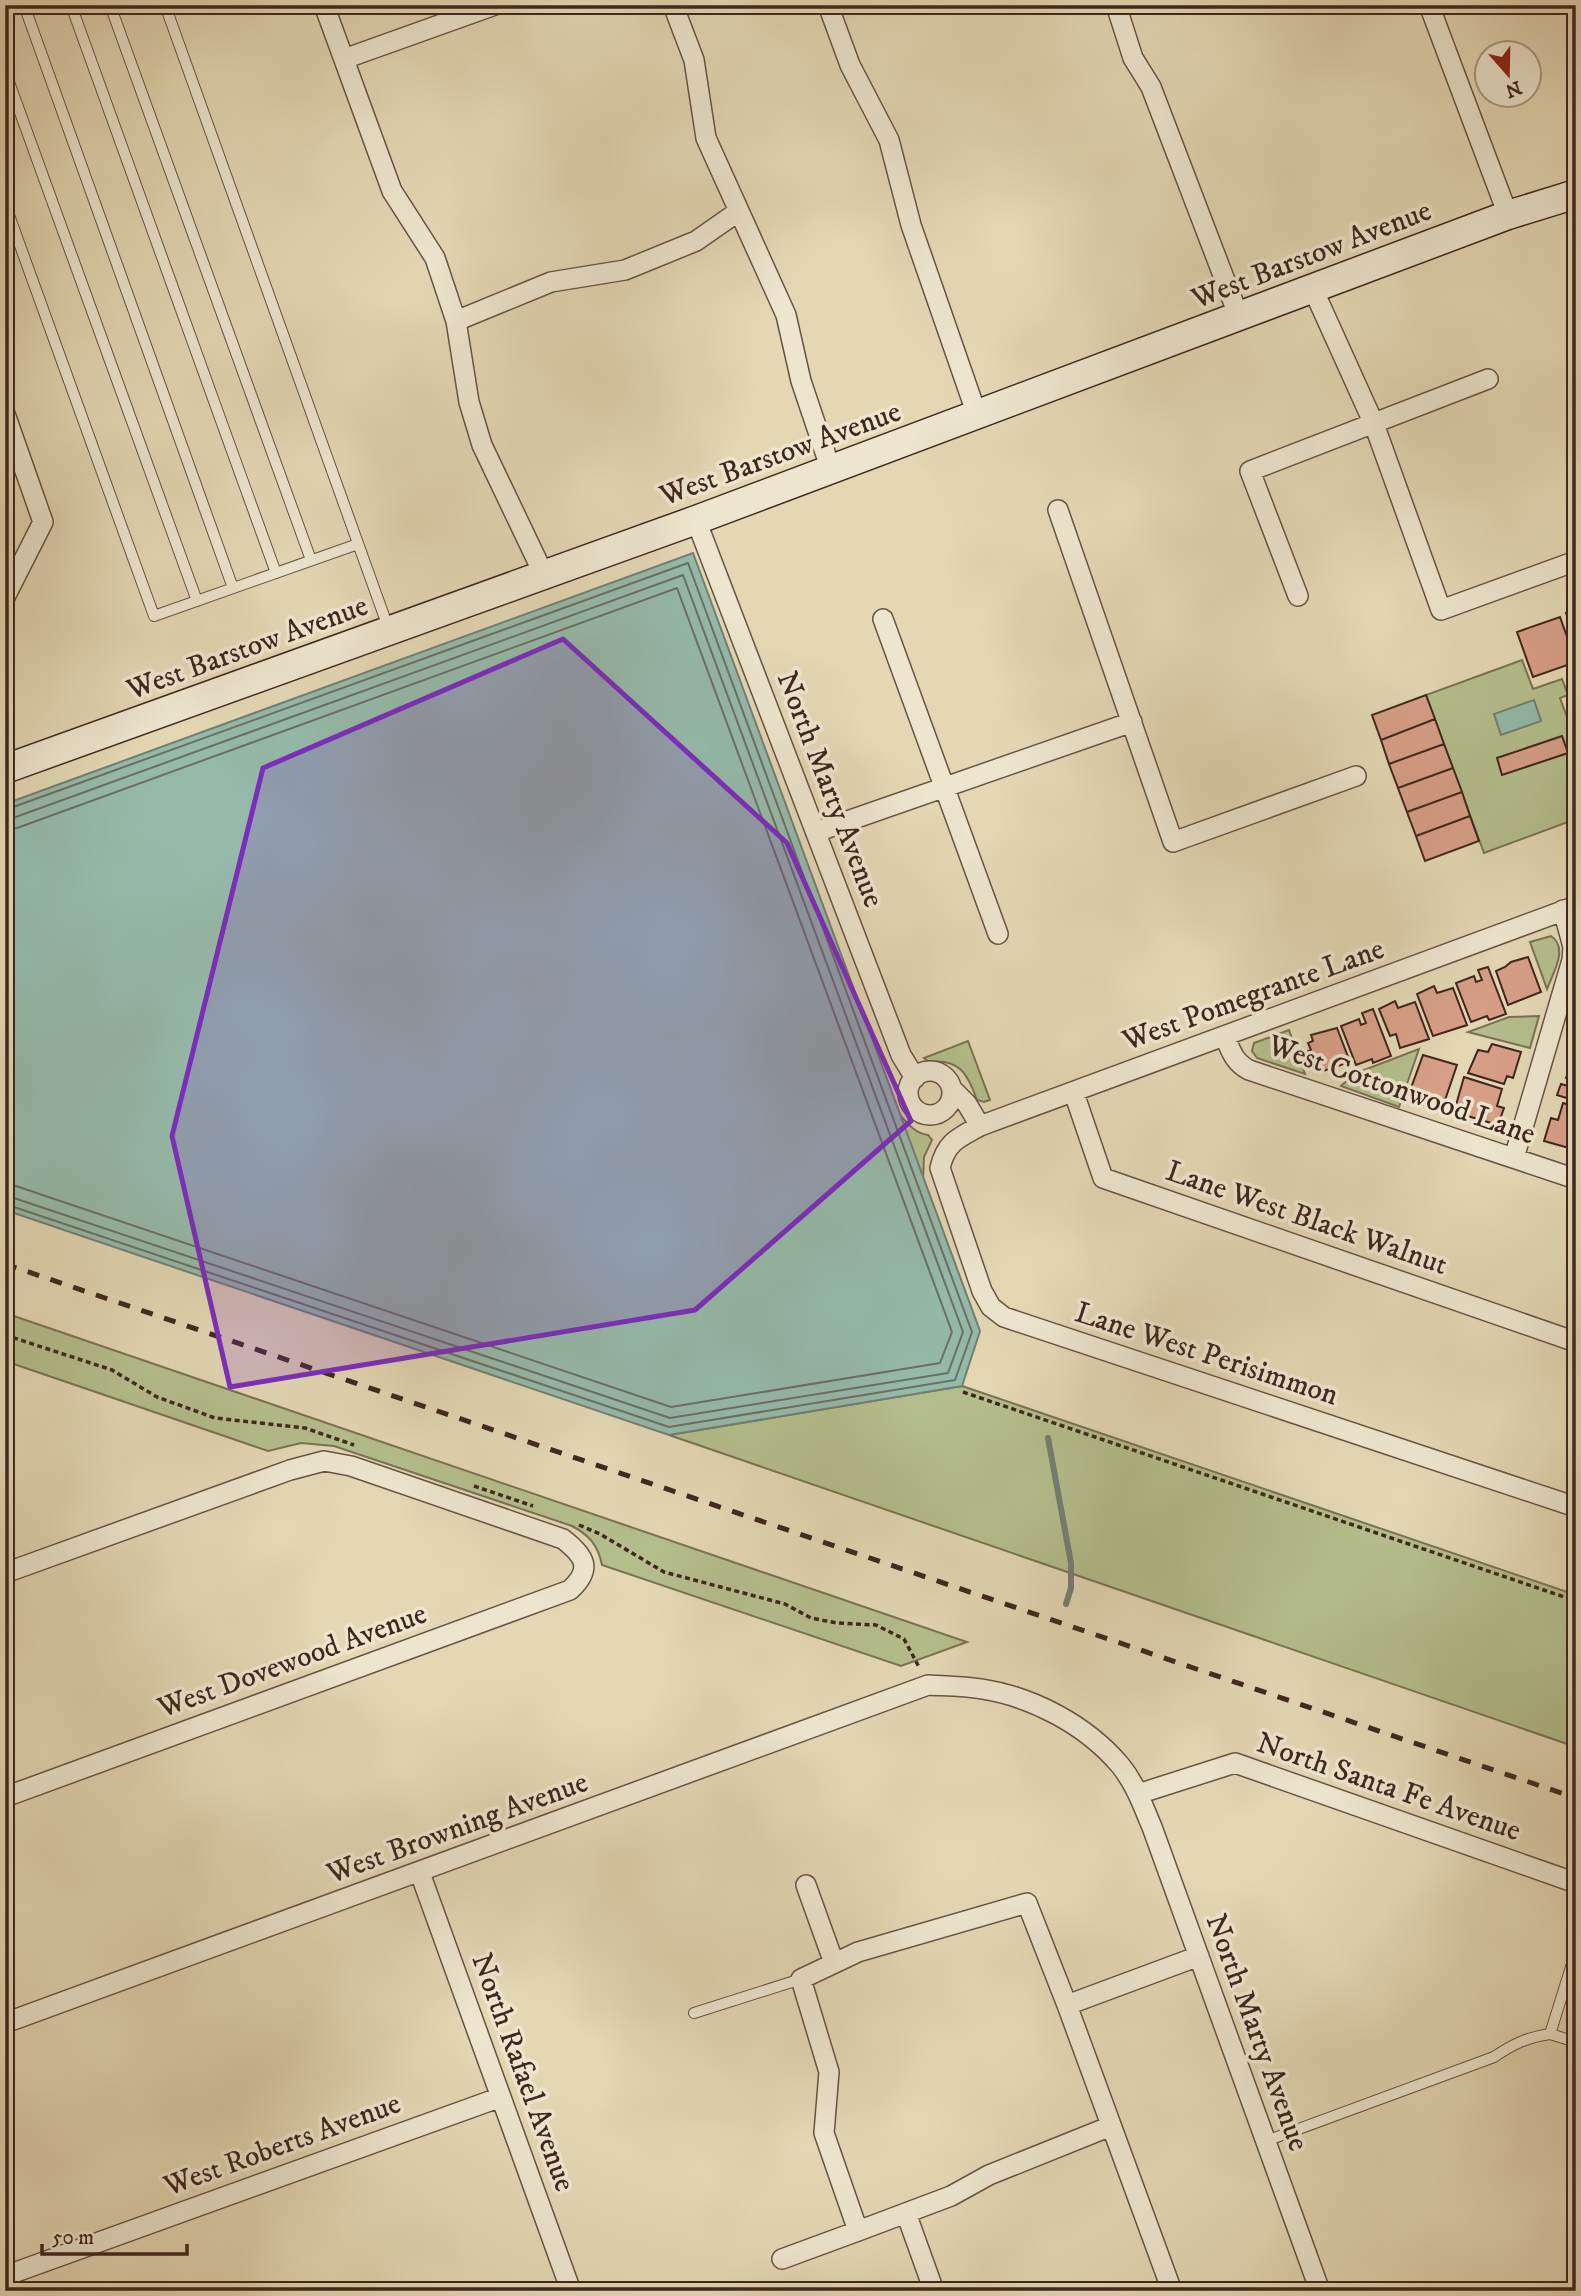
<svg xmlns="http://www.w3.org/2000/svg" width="1581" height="2296" font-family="'IM FELL DW Pica',serif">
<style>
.green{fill:#b4be8c;stroke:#7a7255;stroke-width:2}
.water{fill:#95baaa;stroke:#737f72;stroke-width:2}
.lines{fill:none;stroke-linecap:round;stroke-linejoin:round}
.shore{stroke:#6a7064;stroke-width:2}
.stream{stroke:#737f72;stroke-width:6}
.building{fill:#d79f88;stroke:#3f271e;stroke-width:2}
.lane-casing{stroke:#685344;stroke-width:12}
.street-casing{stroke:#685344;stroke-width:22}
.secondary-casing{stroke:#3f271e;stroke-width:31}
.path{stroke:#3f271e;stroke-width:3.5;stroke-dasharray:5 3.5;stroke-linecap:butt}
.lane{stroke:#ede5ce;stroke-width:10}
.street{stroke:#ede5ce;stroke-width:19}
.secondary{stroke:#ede5ce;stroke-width:28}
.rail{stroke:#3f271e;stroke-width:5;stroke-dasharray:12 12;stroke-linecap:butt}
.marked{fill:#7b2cbf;fill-opacity:0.2;stroke:#7b2cbf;stroke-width:5;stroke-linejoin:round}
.labels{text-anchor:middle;stroke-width:7;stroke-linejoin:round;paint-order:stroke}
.street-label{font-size:30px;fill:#3f271e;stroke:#ede5ce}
</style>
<rect width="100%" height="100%" fill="#e3d7b4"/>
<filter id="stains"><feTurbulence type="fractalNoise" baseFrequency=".00286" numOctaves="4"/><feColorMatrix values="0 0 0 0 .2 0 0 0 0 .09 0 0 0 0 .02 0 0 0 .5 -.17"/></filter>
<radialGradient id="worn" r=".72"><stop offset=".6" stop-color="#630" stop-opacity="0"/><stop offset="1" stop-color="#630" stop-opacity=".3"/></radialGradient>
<path class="green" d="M1522,660L1533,689L1562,679L1568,695L1560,698L1576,742V819L1484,853L1426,695Z
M1551,936C1569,948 1553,973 1547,989L1530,942Z
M1539,1016L1530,1048L1468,1032L1509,1017Z
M1289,1030L1305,1074L1257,1058L1252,1051L1254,1043Z
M968,1041L990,1100L984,1102L977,1100C968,1074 959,1058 929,1062L924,1058Z
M1419,1049L1399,1107L1341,1086L1356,1073Z
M900,1115C908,1124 915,1133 928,1135L932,1140L924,1157L923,1180Z
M5,1313L967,1642L901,1666L602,1565C598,1545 589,1535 572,1526L334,1446L301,1443L268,1451L5,1361Z
M962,1386L1576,1595V1747L669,1435Z"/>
<path class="water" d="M693,553L980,1331L962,1386L669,1435L5,1210V804Z
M1534,700L1541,721L1501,735L1494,714Z"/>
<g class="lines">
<path class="shore" d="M5,810L688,563L972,1332L955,1380L669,1427L5,1204
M5,819L13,818L683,575L963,1332L948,1373L670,1418L5,1195
M5,830L17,828L677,588L952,1332L940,1363L671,1407L16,1186L5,1184"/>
<path class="stream" d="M1048,1438L1071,1563V1588L1066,1604"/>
</g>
<path class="building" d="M1576,610V641L1566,613Z
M1560,617L1576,662L1533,677L1517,632Z
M1426,695L1435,719L1381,740L1372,715Z
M1435,719L1444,744L1389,764L1381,740Z
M1562,736L1568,753L1502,775L1497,758Z
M1444,744L1453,768L1398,788L1389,764Z
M1453,768L1462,792L1407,812L1398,788Z
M1462,792L1470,816L1416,836L1407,812Z
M1470,816L1479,841L1425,861L1416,836Z
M1528,957L1541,992L1508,1005L1496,971L1505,967L1511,962Z
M1488,967L1506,1014L1489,1020L1487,1016L1471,1022L1456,983L1474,976L1476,982L1482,980L1478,970Z
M1434,986L1437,993L1453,988L1467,1025L1433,1036L1417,994Z
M1395,1001L1398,1008L1415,1002L1429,1039L1400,1048L1396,1034L1390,1036L1379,1009Z
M1373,1009L1391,1056L1373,1063L1372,1059L1356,1065L1341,1026L1359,1019L1361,1025L1366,1023L1362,1013Z
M1337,1028L1350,1062L1317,1073L1308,1051L1311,1050L1308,1043L1313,1041L1311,1035Z
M1492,1044L1521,1052L1513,1078L1507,1076L1504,1084L1468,1073L1478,1050L1488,1052Z
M1423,1055L1457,1065L1444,1103L1427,1098L1424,1105L1407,1099Z
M1573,1062L1576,1063V1101L1557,1095L1561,1084L1572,1087L1574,1081L1566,1078Z
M1464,1077L1502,1089L1497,1106L1504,1108L1498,1125L1454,1112Z
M1563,1103L1576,1107V1150L1544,1141L1551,1118L1558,1120Z"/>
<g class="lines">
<g class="lane-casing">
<path id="lane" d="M24,5L233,588
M71,5L276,573
M110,5L311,560
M165,5L388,627
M5,71L197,601
M5,204L154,616L358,544
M694,2013L801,1979
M1550,2034L1576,2042
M1266,2141L1494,2057C1513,2044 1528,2037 1550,2034L1576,1951"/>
</g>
<g class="street-casing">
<path id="street" d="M324,5L392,191L435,258L456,321L469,402L482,445L544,575
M673,5L694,60L706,138L786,315L801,381L831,470
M828,5L850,65L889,140L911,225L977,415
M1116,5L1133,58L1151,87L1239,317
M1429,5L1508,215
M344,59L495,5
M1313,289L1374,424L1441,610L1576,561
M456,321L551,282L625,270L696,241L739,211
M5,414L43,522L5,597
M1058,510L1173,842L1356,776
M696,520L901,1055L915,1078
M1298,596L1250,471L1488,379
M883,619L998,934
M816,832L1132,722
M1576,906L980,1126C958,1138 946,1142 940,1168L982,1291L991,1307L1004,1317L1576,1507
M1225,1037C1231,1051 1234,1062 1249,1070L1576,1179
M908 1093a22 22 0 1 1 44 0a22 22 0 1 1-44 0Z
M952,1089L967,1104L980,1126
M1074,1093L1103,1178L1576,1342
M1514,1158L1572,960L1573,947L1563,910
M5,1573L290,1470L324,1461L351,1466L563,1539C585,1556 593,1569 570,1590L5,1797
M1138,1794L1235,1763L1576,1883
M420,1873L571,2291
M806,1885L834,1963
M1067,2005L1027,1903L858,1952L801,1979L829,2072L824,2133L858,2231L951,2196L989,2175L1111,2126
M5,2023L928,1685C946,1686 964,1686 982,1689C1033,1697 1086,1725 1120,1765C1135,1783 1143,1806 1152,1827L1320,2291
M906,2213L934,2291
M782,2259L858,2231
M5,2276L501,2097
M1172,2291L1067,2005L1199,1956"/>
</g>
<g class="secondary-casing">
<path id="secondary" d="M5,769L696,520L1508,215L1576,194"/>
</g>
<path class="path" d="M5,1335L112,1370L157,1397L215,1418L305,1428L354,1445
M963,1392L1576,1601
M474,1486L533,1506
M579,1525L600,1534L664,1572L785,1604L811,1618L837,1623L876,1625L904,1639L919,1667"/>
<use href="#lane" class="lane"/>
<use href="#street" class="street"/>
<use href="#secondary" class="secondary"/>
<path class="rail" d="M5,1264L1576,1798"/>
</g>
<path class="marked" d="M563,639L787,843L911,1121L695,1310L230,1387L172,1136L263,768Z"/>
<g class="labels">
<g class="street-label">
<text transform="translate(1311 254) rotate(-21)" y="10">West Barstow Avenue</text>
<text transform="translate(780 453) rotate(-20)" y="10">West Barstow Avenue</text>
<text transform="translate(247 647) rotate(-20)" y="10">West Barstow Avenue</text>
<text transform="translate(831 789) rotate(69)" y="10">North Marty Avenue</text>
<text transform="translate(1253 994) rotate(-20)" y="10">West Pomegrante Lane</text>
<text transform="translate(1402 1089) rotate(19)" y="10">West Cottonwood Lane</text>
<text transform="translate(1307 1217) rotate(19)" y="10">Lane West Black Walnut</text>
<text transform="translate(1207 1353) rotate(18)" y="10">Lane West Perisimmon</text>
<text transform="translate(292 1660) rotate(-20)" y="10">West Dovewood Avenue</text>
<text transform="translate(1389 1786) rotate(19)" y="10">North Santa Fe Avenue</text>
<text transform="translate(457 1827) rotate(-20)" y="10">West Browning Avenue</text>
<text transform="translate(1258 2032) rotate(70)" y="10">North Marty Avenue</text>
<text transform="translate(524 2072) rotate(70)" y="10">North Rafael Avenue</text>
<text transform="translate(282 2144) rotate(-20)" y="10">West Roberts Avenue</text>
</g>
</g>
<rect width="1581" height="2296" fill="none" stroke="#e3d7b4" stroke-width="28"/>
<rect x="7" y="7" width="1567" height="2282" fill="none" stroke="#3f271e" stroke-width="3.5"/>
<rect x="14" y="14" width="1553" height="2268" fill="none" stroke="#3f271e" stroke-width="2"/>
<g transform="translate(1508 74) rotate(160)"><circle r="33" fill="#ede5ce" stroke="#a79988" stroke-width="2"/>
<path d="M0-5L12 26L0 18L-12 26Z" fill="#8f2418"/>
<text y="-10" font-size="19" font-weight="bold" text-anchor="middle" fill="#3f271e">N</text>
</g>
<path d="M42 2244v10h145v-10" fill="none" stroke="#3f271e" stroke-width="3.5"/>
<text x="52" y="2244" font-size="21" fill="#3f271e" stroke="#ede5ce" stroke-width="5" paint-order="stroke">50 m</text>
<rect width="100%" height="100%" filter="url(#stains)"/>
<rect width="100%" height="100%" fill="url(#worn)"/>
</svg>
